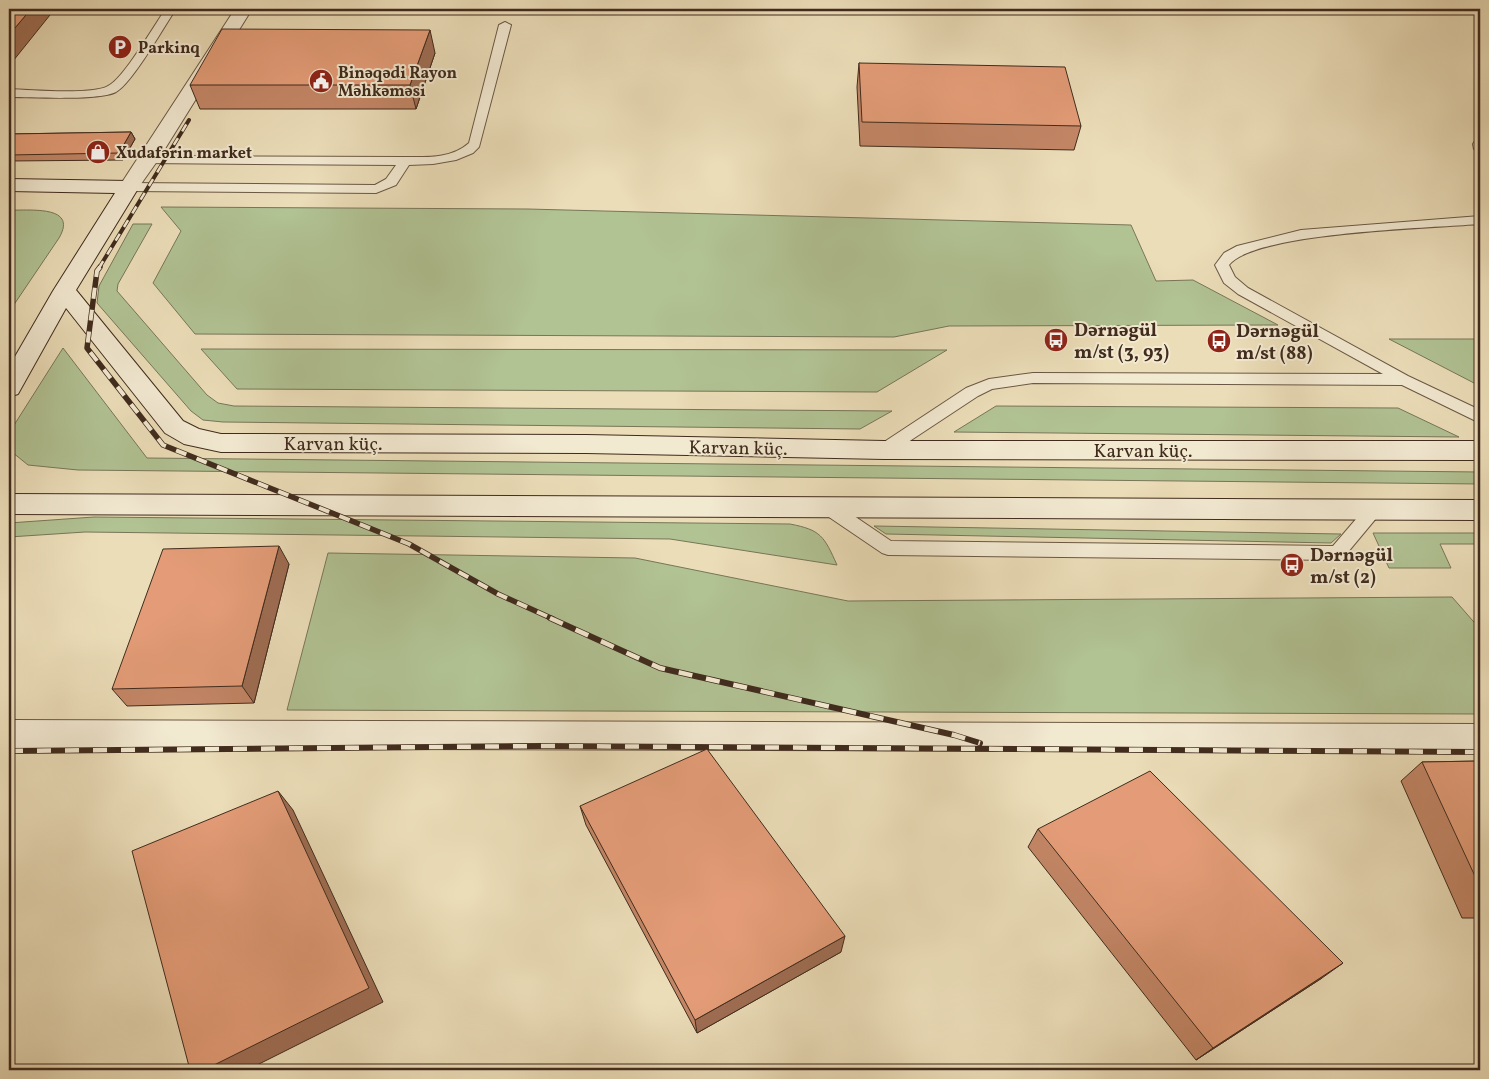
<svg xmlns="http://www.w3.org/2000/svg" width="1489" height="1079" font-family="Vollkorn,serif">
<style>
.green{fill:#b1c293;stroke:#787658}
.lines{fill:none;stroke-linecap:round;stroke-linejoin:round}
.lane-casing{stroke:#6b5844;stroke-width:2}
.street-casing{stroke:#6b5844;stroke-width:2}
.secondary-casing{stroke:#402b1d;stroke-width:2}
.lane{fill:#f2e9d1;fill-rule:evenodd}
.street{fill:#f2e9d1;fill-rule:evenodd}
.secondary{fill:#f2e9d1;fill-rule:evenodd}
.rail-far2-casing{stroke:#402b1d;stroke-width:4}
.rail-far1-casing{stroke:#402b1d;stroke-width:5.5}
.rail-casing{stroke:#402b1d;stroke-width:6}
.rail-far2{stroke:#f2e9d1;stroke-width:2.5;stroke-dasharray:8;stroke-linecap:butt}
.rail-far1{stroke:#f2e9d1;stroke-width:4;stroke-dasharray:11;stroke-linecap:butt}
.rail{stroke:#f2e9d1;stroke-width:4.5;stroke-dasharray:14;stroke-linecap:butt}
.wall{fill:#c38666;stroke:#402b1d}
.shaded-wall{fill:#9f6d53;stroke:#402b1d}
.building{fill:#e39c77;stroke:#402b1d}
.labels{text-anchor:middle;stroke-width:4;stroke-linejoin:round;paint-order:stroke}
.far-poi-label{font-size:16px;font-weight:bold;fill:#402b1d;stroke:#f2e9d1;text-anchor:start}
.poi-label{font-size:19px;font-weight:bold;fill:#402b1d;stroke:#f2e9d1;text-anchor:start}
.street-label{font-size:19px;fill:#402b1d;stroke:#f2e9d1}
</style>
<rect width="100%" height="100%" fill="#ebddb8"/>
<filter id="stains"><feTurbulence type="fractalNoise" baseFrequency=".004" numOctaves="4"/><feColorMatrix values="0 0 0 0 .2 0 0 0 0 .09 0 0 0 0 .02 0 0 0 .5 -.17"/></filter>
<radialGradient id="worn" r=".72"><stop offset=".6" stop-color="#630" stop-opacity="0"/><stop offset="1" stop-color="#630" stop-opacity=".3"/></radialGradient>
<path class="green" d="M161,207L528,209L1131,225L1156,281L1193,280L1278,325L949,326L894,337L195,334L153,283L181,231Z
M9,210C27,211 79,204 59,238L9,312Z
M133,224H152L118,284L117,291L207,395L218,403L234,406L892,411L860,429L223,422L203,420L191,411L97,303L99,286Z
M1389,339H1480V383H1474Z
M63,348L147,458L1480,472V484L78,470L28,465L12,452L9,433Z
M201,349L947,350L877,392L237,389Z
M996,406L1398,408L1459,437L954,432Z
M94,517L790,524C821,530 824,536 837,565L670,539L85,532L9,537V523Z
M874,526L1341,534L1331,543L886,534Z
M1373,533H1480V544H1440L1451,568H1389Z
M328,553L635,558L848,601L1452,597L1480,629V714L287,710Z"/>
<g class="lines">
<g class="lane-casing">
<path id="lane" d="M169,9L174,12C162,30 132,83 116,92C99,101 31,97 9,97V89C30,90 92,95 108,86C124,78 153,27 165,10Z
M238,9H336L331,12L242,14L238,13L237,11Z
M505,22L511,25L479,147L473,153L456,160L433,164L409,165L396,185L376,193L129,191L122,187L129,183L375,185L386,179L396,165L143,163L142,160L148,156L404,157C427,157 451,159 469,143L499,25Z
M1475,141H1480V153L1474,149L1473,144Z
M1480,216V224C1433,228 1255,232 1229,265L1235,277L1248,288L1408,376L1480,410V423L1402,385L1033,383L992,389L978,396L890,454L884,456L878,454L876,450L878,446L966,388L989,379L1033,373L1383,374L1238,294L1224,283L1215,265L1224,253L1237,246L1301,230Z
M829,501L835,503L891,541L1333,546L1368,505L1374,503L1380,505L1383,510L1343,558L1337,560L888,555L882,553L823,513L820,508L823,503Z"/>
</g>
<g class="street-casing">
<path id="street" d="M235,9H252L158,160L136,191L129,193L122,191L119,187Z
M9,720L1480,724V752L9,748Z"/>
</g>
<g class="secondary-casing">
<path id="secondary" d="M9,179L129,181L136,183L139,187L76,290L183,421L199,429L221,434L586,435L884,441H1480V460L884,459L586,453L221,452L184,444L165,433L66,308L18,394L9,397V367L53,291L115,193L9,191Z
M9,494L1480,500V520L9,514Z"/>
</g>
<use href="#lane" class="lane"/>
<use href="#street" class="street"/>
<use href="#secondary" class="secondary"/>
<g class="rail-far2-casing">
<path id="rail-far2" d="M99,268L189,120"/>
</g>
<g class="rail-far1-casing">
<path id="rail-far1" d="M100,267L97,271L87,348L163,445L409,544L498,594L553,619"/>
</g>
<g class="rail-casing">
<path id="rail" d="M550,618L660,668L954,735L980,743
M9,751L542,746L1480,752"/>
</g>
<use href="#rail-far2" class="rail-far2"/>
<use href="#rail-far1" class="rail-far1"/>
<use href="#rail" class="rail"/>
</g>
<path class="wall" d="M435,53L416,109H200L190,85Z
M859,63L1081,126L1074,150L860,146L857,87Z
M131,132L135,139L123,160L9,161V134Z
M289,564L254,703L127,706L112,689Z
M1480,761V918H1462L1401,781L1422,762Z
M580,806L841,952L697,1033L586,825Z
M1038,829L1322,978L1196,1060L1028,847Z"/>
<path class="shaded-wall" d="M31,9H47L50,15L9,66V35Z
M430,30L435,53L416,109L410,85Z
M131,132L135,139L123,160L119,153Z
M279,546L289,564L254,703L242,686Z
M278,791L293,810L383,1002L247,1070H204Z
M845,936L841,952L697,1033L695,1020Z
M1343,963L1322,978L1196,1060L1213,1048Z"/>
<path class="building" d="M9,9H31L9,35Z
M222,29L430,30L410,85H190Z
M859,63L1065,67L1081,126L862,122Z
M131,132L119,153L9,155V134Z
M279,546L242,686L112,689L163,549Z
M707,749L845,936L695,1020L580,806Z
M1480,761V887L1422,762Z
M1150,771L1343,963L1213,1048L1038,829Z
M278,791L369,988L204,1070H190L132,851Z"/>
<defs>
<g id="parking-disc" transform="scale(1.25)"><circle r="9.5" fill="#8f2418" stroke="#f2e9d1"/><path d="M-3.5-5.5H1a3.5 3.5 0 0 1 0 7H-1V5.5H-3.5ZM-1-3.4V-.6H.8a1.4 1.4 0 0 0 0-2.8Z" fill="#fff"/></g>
<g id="civic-disc" transform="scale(1.25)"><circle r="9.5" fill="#8f2418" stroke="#f2e9d1"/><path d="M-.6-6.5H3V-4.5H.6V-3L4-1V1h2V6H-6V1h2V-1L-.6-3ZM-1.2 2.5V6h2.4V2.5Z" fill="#fff"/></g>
<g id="shop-disc" transform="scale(1.25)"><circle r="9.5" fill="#8f2418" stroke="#f2e9d1"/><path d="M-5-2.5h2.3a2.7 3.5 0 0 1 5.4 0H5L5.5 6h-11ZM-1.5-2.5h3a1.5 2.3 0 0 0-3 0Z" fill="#fff"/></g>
<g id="bus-disc" transform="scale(1.25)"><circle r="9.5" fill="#8f2418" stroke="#f2e9d1"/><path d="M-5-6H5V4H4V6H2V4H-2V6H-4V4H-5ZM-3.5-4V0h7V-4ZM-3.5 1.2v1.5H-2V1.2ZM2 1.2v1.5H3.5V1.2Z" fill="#fff"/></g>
</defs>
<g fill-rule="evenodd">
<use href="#parking-disc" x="120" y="47"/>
<use href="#civic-disc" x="321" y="81"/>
<use href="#shop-disc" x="98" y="152"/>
<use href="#bus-disc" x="1056" y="340"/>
<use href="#bus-disc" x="1219" y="341"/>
<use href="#bus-disc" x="1292" y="565"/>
</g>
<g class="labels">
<g class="far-poi-label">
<text x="138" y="53">Parkinq</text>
<text x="338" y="78">Binəqədi Rayon<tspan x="338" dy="18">Məhkəməsi</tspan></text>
<text x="116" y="158">Xudafərin market</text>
</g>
<g class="poi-label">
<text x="1074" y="336">Dərnəgül<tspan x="1074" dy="22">m/st (3, 93)</tspan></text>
<text x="1236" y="337">Dərnəgül<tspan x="1236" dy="22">m/st (88)</tspan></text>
<text x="1310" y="561">Dərnəgül<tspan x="1310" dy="22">m/st (2)</tspan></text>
</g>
<g class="street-label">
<text x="333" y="450">Karvan küç.</text>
<text transform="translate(738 447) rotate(1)" y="7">Karvan küç.</text>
<text x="1143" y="457">Karvan küç.</text>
</g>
</g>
<rect width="1489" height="1079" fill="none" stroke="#ebddb8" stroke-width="30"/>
<rect x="10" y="10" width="1469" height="1059" fill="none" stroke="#402b1d" stroke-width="2.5"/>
<rect x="15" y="15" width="1459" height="1049" fill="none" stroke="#402b1d"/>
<rect width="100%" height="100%" filter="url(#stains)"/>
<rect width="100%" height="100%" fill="url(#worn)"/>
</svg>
